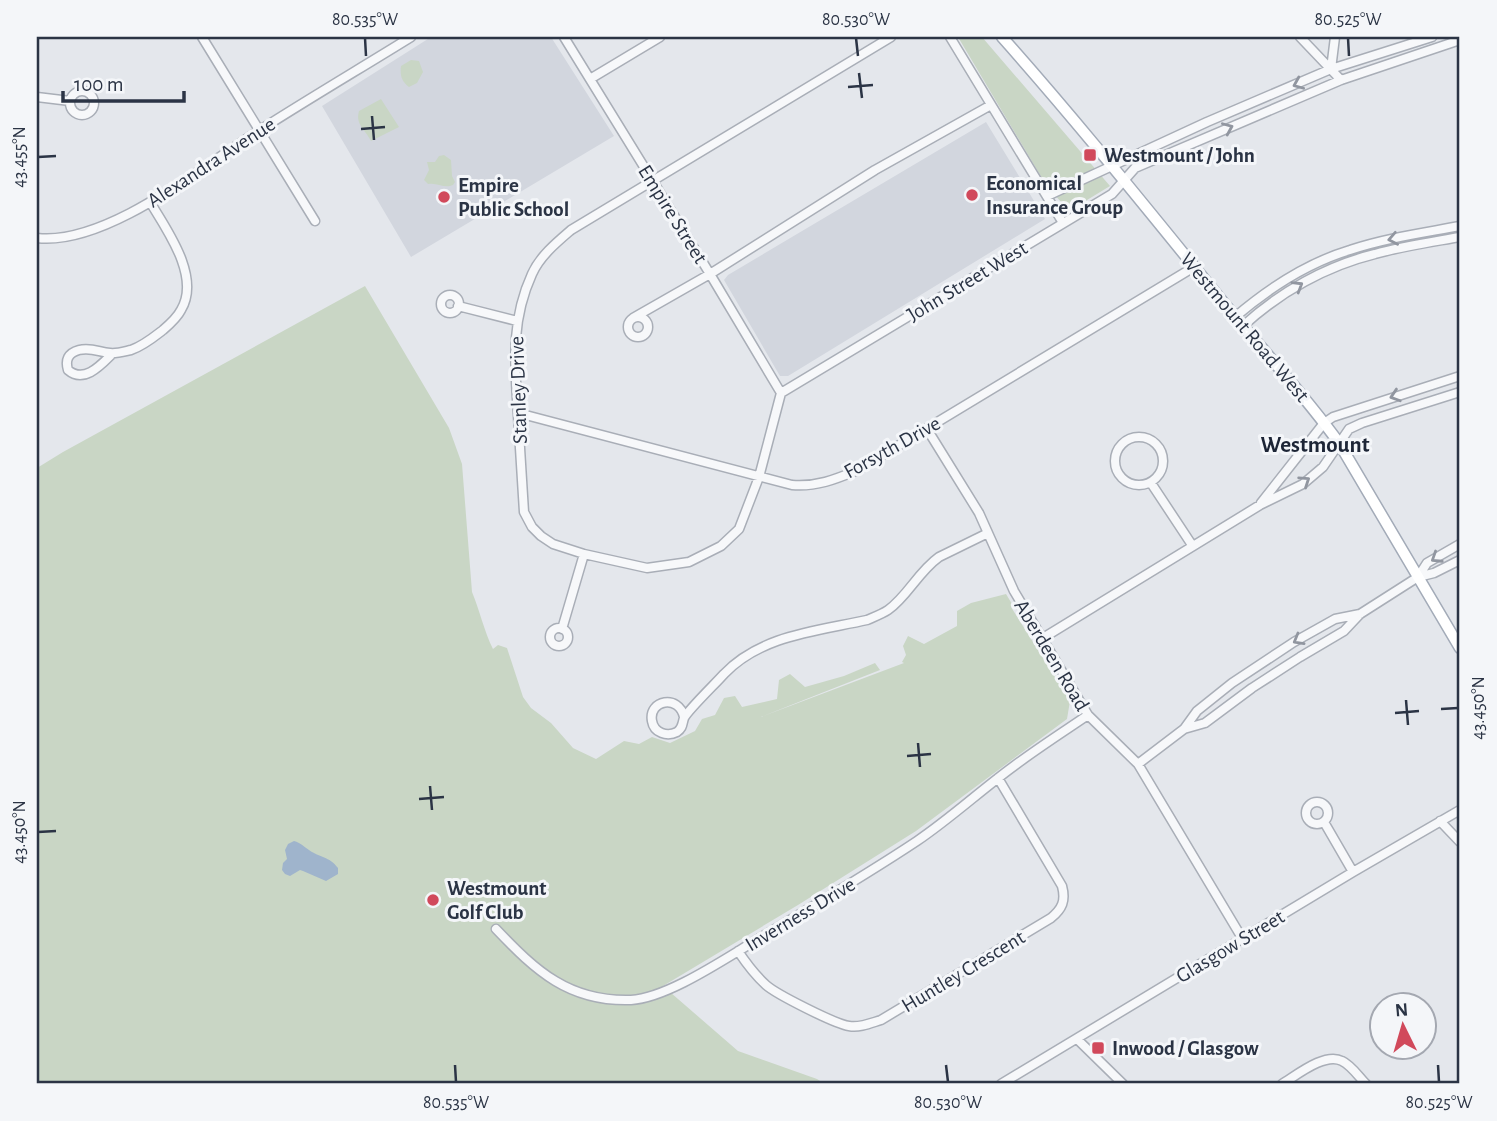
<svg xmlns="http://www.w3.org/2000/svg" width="1497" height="1121" font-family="'Alegreya Sans',sans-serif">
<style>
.built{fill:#d2d6de}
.green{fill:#c9d6c5}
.water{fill:#9fb4cc}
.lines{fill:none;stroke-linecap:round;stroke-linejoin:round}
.minor-casing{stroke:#a9aeb7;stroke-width:11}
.major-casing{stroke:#a3abb8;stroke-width:13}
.minor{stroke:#f7f8fa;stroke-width:8}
.major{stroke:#fff;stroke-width:10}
.oneway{stroke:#9196a0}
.ticks{fill:none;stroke:#2b3445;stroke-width:2.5}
.poi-dot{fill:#d1495b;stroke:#f4f6f9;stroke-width:2.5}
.labels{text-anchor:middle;stroke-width:6;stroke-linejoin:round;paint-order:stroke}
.poi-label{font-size:21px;font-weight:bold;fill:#2b3445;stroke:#f4f6f9;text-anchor:start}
.street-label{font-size:21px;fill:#2b3445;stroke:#f4f6f9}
.neighbourhood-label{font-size:23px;font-weight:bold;fill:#1d2536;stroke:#f4f6f9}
.neatline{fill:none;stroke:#2b3445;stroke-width:2.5}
.ticks-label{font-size:18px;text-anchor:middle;fill:#2b3445}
</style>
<rect width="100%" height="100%" fill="#e4e7ec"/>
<path class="built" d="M431,37H551L614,136L411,257L322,106Z
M986,122L1045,219L788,376H780L724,280L728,275Z"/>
<path class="green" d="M958,37H982L1110,186L1069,211L1046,185Z
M411,60L419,61L423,72L417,83L409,87C401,81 400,75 401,66Z
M381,99L399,127L371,141C365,129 355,125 359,111Z
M444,155L451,160L452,176L455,182L453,185C444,189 437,182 428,184L424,180L429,170L427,162H435L439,156Z
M365,286L449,428L462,464L472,592C480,611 484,631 493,649L498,645L507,648L523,697L531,708L551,723L573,748L596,759L624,741L639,744L652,737L670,743L695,731L702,719L715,715L724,698L735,696L742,707L777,699L779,680L790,674L805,687L844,676L875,663L880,670L761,717L904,663L902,662L906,655L903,646L908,636L924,644L957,626V611L971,603L1006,594L1012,604L1011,607L1070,701L1067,719L916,831L798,905L663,986L738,1051L817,1079L825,1084H37V468L63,452Z"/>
<path class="water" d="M294,841C301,843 303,846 309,850C320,858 329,856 338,868V874L326,881L303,871L300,870L290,876L285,874L282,870L283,863L287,859L285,850L288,844Z"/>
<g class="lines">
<g class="minor-casing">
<path id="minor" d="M202,37L315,221
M564,37L710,274L781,393
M950,37L1063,223
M1300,37L1341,80
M1331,69L1335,37
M590,79L660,37
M70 103a12 12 0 1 1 24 0a12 12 0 1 1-24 0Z
M37,97L70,101
M1047,196L1207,122L1331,69L1432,37
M37,238C106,246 203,166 260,130C310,98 361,68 411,37
M441 304a9 9 0 1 1 18 0a9 9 0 1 1-18 0Z
M458,306L517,321
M628 327a10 10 0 1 1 20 0a10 10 0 1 1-20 0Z
M1235,317C1269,288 1307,263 1350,250C1386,238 1423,233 1460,226
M633,318L710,274L875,170L991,105
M1243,326C1280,292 1326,266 1375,254C1403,246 1432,242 1460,237
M112,354C101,365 84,384 68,370C65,360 68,353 79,350C91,347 99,352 110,353C116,354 126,351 131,350C143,346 154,337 163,330C170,324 177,318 181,310C201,277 167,230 150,202
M781,393L759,477L739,529L721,546L689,562L647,568L584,554L553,544L541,536L532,527L524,512C522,480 520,448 518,416C515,365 510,322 532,274C540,256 557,242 571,230L891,37
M781,393L1112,194L1135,168L1341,80L1460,40
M518,413L792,485C817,487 836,479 858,470L1194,267
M927,429L979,513L1014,591L1088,715L1138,764L1242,938
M1115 461a24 24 0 1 1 48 0a24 24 0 1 1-48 0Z
M1151,483L1192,545
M1261,503L1324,423L1333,417L1460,376
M1418,577L1427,563L1460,544
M550 637a9 9 0 1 1 18 0a9 9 0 1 1-18 0Z
M562,629L584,554
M1043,638L1260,505L1303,484L1323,467L1349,429L1362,423L1460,392
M684,717C679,694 648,700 652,721C654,733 667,737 677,732C683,728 682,724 684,718C688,710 716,683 724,674C761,635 818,631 867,620C874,617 882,614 888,610C907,597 918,572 939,557L988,533
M1184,729L1205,723L1252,688L1300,657L1344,631L1360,614L1418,577L1434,573L1460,560
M1138,764L1184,729L1197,711L1232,683L1294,642L1335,619L1360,614
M1306 813a11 11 0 1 1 22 0a11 11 0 1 1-22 0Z
M1440,821L1460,842
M1324,822L1353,872
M496,929C536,971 569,1002 631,1000C666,998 720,962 750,944C806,910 863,877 917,841C951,818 981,790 1014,766C1038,748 1063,732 1088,715
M738,951C746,963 755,975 766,985C776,994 835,1024 849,1026C860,1028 871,1023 881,1020L1051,918C1062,909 1066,901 1062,886L998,778
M1077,1039L1123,1084
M1001,1084L1353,872L1460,810
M1282,1084C1297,1075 1325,1052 1342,1061C1351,1065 1359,1077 1366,1084"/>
</g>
<g class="major-casing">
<path id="major" d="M1002,37C1075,119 1144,205 1214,291C1255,342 1301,390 1339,443L1460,648"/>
</g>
<use href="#minor" class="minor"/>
<use href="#major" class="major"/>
</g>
<defs><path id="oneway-chevron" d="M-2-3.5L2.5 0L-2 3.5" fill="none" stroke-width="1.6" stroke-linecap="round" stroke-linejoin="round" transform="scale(1.75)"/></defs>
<g class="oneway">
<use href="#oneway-chevron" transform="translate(1298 84) rotate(157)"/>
<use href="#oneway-chevron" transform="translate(1228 128) rotate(-23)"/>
<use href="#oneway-chevron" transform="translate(1393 239) rotate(169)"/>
<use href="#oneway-chevron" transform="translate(1298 286) rotate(-31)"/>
<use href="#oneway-chevron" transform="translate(1395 396) rotate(162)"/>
<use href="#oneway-chevron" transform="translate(1305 481) rotate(-34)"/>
<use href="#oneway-chevron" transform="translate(1436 558) rotate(147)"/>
<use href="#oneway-chevron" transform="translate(1298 640) rotate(150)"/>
</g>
<path class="ticks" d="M365,38L366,56M856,38L858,56M1348,38L1349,56M859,73L862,98M848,87L873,85M372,116L374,140M361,129L385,127M38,157L56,156M1406,700L1408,725M1441,709L1458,708M1395,713L1419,711M918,743L920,767M907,756L931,754M430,786L432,810M419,799L444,797M38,832L56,831M455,1065L456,1082M946,1065L948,1082M1438,1065L1439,1082"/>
<g class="poi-dot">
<rect x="1083" y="148" width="14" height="14" rx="3.5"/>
<circle cx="972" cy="195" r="7"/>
<circle cx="444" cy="197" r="7"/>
<circle cx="433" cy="900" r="7"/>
<rect x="1091" y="1041" width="14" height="14" rx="3.5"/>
</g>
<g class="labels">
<g class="poi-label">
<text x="1104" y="162">Westmount / John</text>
<text x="986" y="190">Economical<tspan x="986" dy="24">Insurance Group</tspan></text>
<text x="458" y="192">Empire<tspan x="458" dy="24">Public School</tspan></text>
<text x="447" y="895">Westmount<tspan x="447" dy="24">Golf Club</tspan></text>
<text x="1112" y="1055">Inwood / Glasgow</text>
</g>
<g class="street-label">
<text transform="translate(211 162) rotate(-33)" y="7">Alexandra Avenue</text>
<text transform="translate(673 214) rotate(58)" y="7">Empire Street</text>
<text transform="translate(967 281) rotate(-31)" y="7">John Street West</text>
<text transform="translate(1245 327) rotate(50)" y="7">Westmount Road West</text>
<text transform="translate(518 390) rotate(-92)" y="7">Stanley Drive</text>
<text transform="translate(892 447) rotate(-29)" y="7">Forsyth Drive</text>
<text transform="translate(1052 655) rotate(59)" y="7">Aberdeen Road</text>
<text transform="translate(800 914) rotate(-31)" y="7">Inverness Drive</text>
<text transform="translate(1230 946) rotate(-31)" y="7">Glasgow Street</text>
<text transform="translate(963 971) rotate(-31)" y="7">Huntley Crescent</text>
</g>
<g class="neighbourhood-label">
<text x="1315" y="452">Westmount</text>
</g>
</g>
<rect width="1497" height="1121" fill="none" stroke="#f4f6f9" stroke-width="77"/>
<g transform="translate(1403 1026) rotate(355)"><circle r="33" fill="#f4f6f9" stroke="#a4a8b1" stroke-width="2"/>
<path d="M0-5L12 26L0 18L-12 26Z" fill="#d1495b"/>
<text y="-10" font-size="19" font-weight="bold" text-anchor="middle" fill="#2b3445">N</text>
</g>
<path d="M63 91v10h121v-10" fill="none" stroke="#2b3445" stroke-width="3.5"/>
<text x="74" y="91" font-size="21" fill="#2b3445" stroke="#f4f6f9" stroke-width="5" paint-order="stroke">100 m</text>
<rect x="38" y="38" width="1420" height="1044" class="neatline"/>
<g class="ticks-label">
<text x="365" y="25">80.535°W</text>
<text x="856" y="25">80.530°W</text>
<text x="1348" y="25">80.525°W</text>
<text transform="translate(19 157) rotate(-90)" y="6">43.455°N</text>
<text transform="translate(1478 708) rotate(-90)" y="6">43.450°N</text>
<text transform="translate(19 832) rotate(-90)" y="6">43.450°N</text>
<text x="456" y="1108">80.535°W</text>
<text x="948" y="1108">80.530°W</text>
<text x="1439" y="1108">80.525°W</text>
</g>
</svg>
